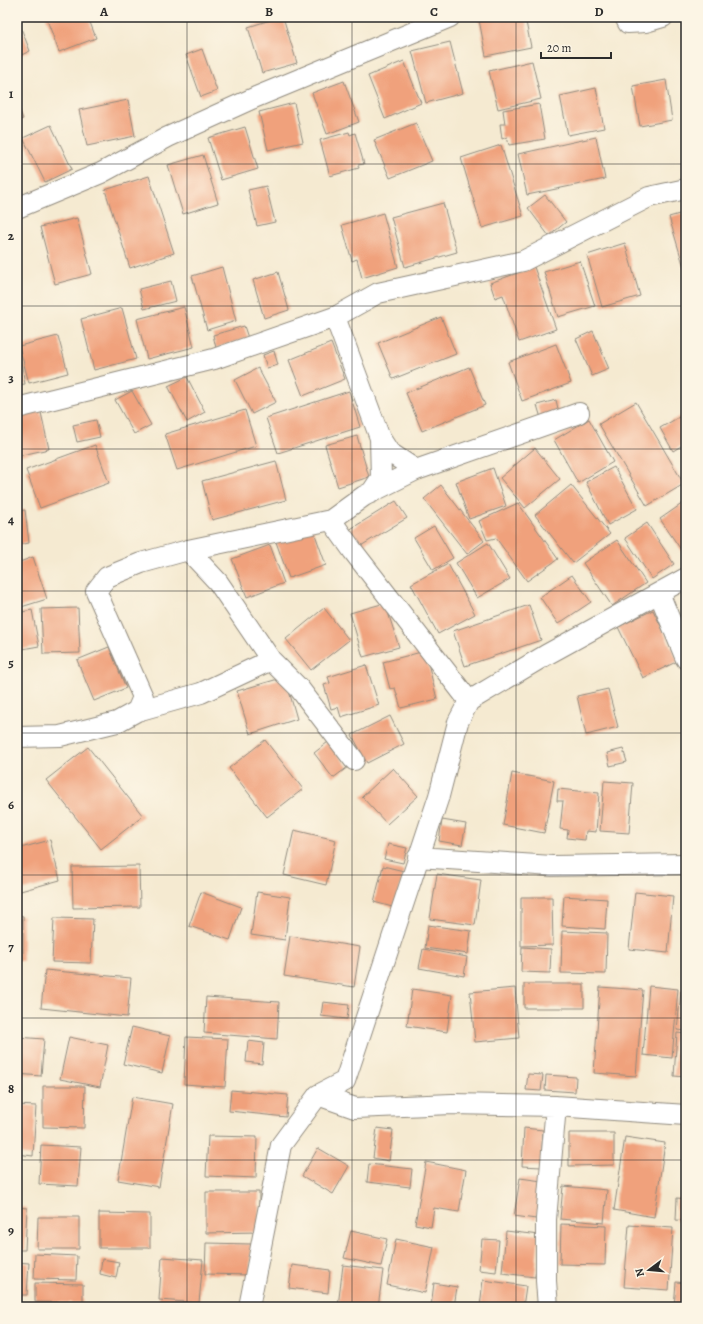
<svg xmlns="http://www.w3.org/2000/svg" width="703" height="1324" font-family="Alegreya,serif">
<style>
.building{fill:#f0a17b}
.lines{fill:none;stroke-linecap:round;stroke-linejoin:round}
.street-casing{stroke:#908a7e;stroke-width:22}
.street{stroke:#fff;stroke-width:20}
.grid{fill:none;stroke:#2b2b2b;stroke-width:1;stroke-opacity:0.55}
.neatline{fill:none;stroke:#2b2b2b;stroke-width:1.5}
.grid-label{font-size:13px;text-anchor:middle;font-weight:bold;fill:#2b2b2b}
</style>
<rect width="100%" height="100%" fill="#fcf5e5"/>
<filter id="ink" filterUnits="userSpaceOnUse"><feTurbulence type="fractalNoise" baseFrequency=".025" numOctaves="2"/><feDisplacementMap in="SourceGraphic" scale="8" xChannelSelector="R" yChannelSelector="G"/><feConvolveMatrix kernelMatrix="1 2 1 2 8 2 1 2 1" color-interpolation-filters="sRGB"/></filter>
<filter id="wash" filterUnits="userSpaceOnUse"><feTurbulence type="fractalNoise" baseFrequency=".012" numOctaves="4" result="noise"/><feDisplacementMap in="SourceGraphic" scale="16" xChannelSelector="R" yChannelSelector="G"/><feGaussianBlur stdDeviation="0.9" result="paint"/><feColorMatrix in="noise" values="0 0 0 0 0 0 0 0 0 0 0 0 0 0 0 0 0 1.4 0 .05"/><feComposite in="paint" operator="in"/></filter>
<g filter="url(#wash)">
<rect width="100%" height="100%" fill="#f5ead1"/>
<g id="blocks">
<path class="building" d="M46,17H88L96,38L59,52Z
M280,17H283L297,63L262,73L248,27Z
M493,17H525L531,47L486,56L479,20Z
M17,23H19L30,51L17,57Z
M450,42L463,93L426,103L412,51Z
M202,49L217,91L201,97L186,55Z
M404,61L421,103L385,119L368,76Z
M532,61L541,99L498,109L489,71Z
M666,80L672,120L640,126L633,86Z
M344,81L359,122L327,134L312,93Z
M596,88L604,128L568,135L560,96Z
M128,100L135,136L87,146L79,110Z
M17,103L23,119L17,121Z
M294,103L303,142L268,150L259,112Z
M539,104L545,139L509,145L507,137L502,139L500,124H505L503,110Z
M416,123L432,161L390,178L374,140Z
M51,125L72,169L45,182L23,138Z
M245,127L258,169L221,180L208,138Z
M349,132L350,135L355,133L364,164L358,165L359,168L330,176L320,140Z
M596,137L605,179L527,195L518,154Z
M501,145L523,216L482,228L461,158Z
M203,155L218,203L183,214L168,165Z
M149,176L174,253L130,268L105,190Z
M266,186L275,222L257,226L248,190Z
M545,195L566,222L549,236L528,208Z
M443,203L457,252L405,267L391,217Z
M686,212V274L669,217Z
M383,213L398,267L362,278L357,259L352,261L342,225Z
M77,218L92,274L55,284L40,227Z
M625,243L640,296L602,307L587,255Z
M580,261L595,306L558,317L544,272Z
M222,267L236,321L207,330L192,276Z
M534,267L556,329L519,342L503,295L495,298L490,283Z
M278,272L289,310L264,318L253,280Z
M171,281L176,301L144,309L139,289Z
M184,307L194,347L147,359L137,319Z
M122,308L136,359L94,370L81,319Z
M441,317L456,354L393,379L378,343Z
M244,326L248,338L216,348L213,335Z
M593,331L609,369L592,376L576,339Z
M58,336L68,373L29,383L19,346Z
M331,343L345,379L303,396L289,360Z
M556,344L571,383L522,401L508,362Z
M19,351L25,384L17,385V352Z
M274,351L278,365L267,368L263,355Z
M469,367L485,405L422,431L406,393Z
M258,368L276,402L252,414L235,380Z
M187,377L205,412L187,422L168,386Z
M132,391L151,425L134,434L115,400Z
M349,391L360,427L278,453L266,418Z
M556,400L559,413L541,418L537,405Z
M636,402L684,484L647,506L599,424Z
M40,408L49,449L17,456V413Z
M245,410L256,446L177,470L165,434Z
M686,413V443L673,451L660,428Z
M589,419L613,462L578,483L554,440Z
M96,420L100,437L77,442L73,425Z
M357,436L369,477L338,487L325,445Z
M95,445L109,483L40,508L26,470Z
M535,448L560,479L525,508L500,478Z
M276,461L286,500L212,520L202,481Z
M614,467L637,509L608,525L586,482Z
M493,468L506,506L469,519L456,482Z
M441,485L484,541L467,554L424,499Z
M571,485L610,534L573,563L535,515Z
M396,501L407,518L359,547L349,530Z
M686,501V557L660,519Z
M518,503L558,559L527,581L496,538L487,540L479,521Z
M25,510L29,543L17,545V511Z
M647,523L674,564L652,579L625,538Z
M434,526L453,558L433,570L414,538Z
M313,529L326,565L289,578L276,542Z
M617,540L646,583L612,606L583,563Z
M488,543L510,579L477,598L456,563Z
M270,545L284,583L247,597L232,559Z
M33,557L47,599L18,608L17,604V563Z
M448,564L475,614L438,634L411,584Z
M572,575L591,602L558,624L540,597Z
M385,603L399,647L363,657L350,613Z
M529,605L541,640L465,666L453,631Z
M78,608L80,653L43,654L41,609Z
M324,608L349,640L311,670L286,639Z
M32,610L39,646L17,650V613Z
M653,610L678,661L643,678L618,627Z
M109,647L126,688L94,701L77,660Z
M425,651L437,699L401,708L395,688L390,689L383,662Z
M366,665L379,705L341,717L338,707L331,709L324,685L330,683L328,677Z
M285,677L297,719L250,734L237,691Z
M608,689L618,727L586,735L577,696Z
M390,716L404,744L367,763L352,735Z
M265,740L303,789L267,817L229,768Z
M328,742L348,767L333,778L314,753Z
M88,747L143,816L101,849L46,780Z
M623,749L627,762L610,766L607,753Z
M393,768L418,796L387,824L362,797Z
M512,773L554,781L544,833L503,825Z
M604,781L633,783L629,833L600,831Z
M558,789L599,793L596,832L586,831L585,840L567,838L568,830L560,829L563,801H557Z
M442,820L466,824L462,845L439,841Z
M294,830L336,840L326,885L284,875Z
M50,840L60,880L17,892V849Z
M388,844L407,848L403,863L384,859Z
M139,866L140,907L73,908L72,867Z
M383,866L404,871L396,908L374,902Z
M437,874L481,880L475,925L430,919Z
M201,892L241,907L230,940L189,926Z
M257,892L290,897L285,940L251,935Z
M635,892L673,896L668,953L629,949Z
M564,896L607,899L605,929L562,926Z
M521,897H552L553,945L521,946Z
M17,915L23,916V961H17Z
M54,918L93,919L91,963L52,962Z
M428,925L471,931L468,954L425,948Z
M562,931L607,933L606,974L561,973Z
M290,936L360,947L354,987L284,976Z
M522,947L551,949L550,973L521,972Z
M423,949L467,957L464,976L419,968Z
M45,970L131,978L127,1017L41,1008Z
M524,984H584V1008H524Z
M649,986L678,989L672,1058L643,1055Z
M600,987L643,990L636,1076L594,1073Z
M515,988L519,1038L475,1042L470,992Z
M412,989L452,995L447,1032L407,1026Z
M681,991H686V1031L677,1030Z
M206,997L279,1002L277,1039L204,1033Z
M323,1002L349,1005L347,1019L321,1016Z
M132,1027L170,1036L162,1073L123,1064Z
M677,1033L686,1034V1077L674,1076Z
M17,1037L44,1039L41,1076L17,1074Z
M69,1037L108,1045L100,1087L60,1079Z
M186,1037L228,1039L225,1087L184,1084Z
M248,1041L264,1043L262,1064L246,1062Z
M528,1074L543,1075L541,1091L526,1090Z
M546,1075L576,1077L575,1092L545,1090Z
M43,1086H85L84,1128L43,1127Z
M231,1090L288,1095L286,1117L229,1111Z
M132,1097L173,1104L159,1187L118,1180Z
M17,1105L36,1106L33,1156L17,1154Z
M377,1128L393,1130L389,1161L373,1158Z
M524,1128L543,1130L541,1167L522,1166Z
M569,1133H614V1165L569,1166Z
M208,1136L257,1137L256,1178L206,1176Z
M625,1137L665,1143L654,1217L614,1210Z
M41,1145L81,1147L78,1186L39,1184Z
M318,1148L349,1166L333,1194L302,1176Z
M426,1162L466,1170L459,1212L434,1208L431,1227L415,1224Z
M369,1164L412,1169L410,1187L367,1182Z
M520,1178L542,1181L536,1219L514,1216Z
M563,1186L607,1190L604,1223L560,1219Z
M206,1192H259V1232L206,1233Z
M677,1198L686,1199V1221L676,1220Z
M17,1207L27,1208L25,1250H17Z
M99,1213L150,1214V1248H99Z
M38,1217H79V1249H37Z
M561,1224L606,1226L605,1265L560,1264Z
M629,1225L673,1228L669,1290L624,1287Z
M351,1231L387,1239L381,1266L344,1258Z
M506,1231L539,1235L535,1277L502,1273Z
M396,1239L434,1247L425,1293L387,1285Z
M482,1239L499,1240L496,1272L479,1270Z
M206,1243L251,1244L250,1275L205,1274Z
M35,1254L77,1256L76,1280L34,1279Z
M162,1257L203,1260L199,1303L159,1300Z
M102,1259L119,1262L116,1278L100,1274Z
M17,1262L29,1263L27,1295H17Z
M292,1265L330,1270L328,1293L289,1288Z
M343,1265L383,1270L378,1307H348L338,1306Z
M483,1280L526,1286L523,1307H480Z
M676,1282L686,1283V1307H674Z
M35,1283L83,1284V1303L35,1302Z
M434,1283L457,1287L454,1307H431Z"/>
</g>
</g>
<g filter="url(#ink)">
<use href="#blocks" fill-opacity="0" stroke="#908a7e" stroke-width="1"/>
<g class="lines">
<g class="street-casing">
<path id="street" d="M625,17L628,23L646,22L663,17
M17,208L101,173L168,137L256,97L450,17
M335,317L380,438L389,452L416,470
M17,408L214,359L335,317L378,293L523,261L649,197L686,189
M371,493L381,478L380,438
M331,520L353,551L469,701
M188,550L218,582L271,660L299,688L354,760
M659,593L686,659
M137,711L143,697L96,591L107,577L141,563L188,550L331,520L364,496L416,470L579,413
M17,737L60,736L117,722L137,711L201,693L271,660
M418,857L552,866L686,864
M318,1095L355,1108L452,1104L556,1106L686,1115
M249,1307L281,1145L318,1095L345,1081L439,796L458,722L469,701L546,655L686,578
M548,1307L546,1281V1219L556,1106"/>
</g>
<use href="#street" class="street"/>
</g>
</g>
<path class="grid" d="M187,17V1307M352,17V1307M516,17V1307M17,164H686M17,306H686M17,449H686M17,591H686M17,733H686M17,875H686M17,1018H686M17,1160H686"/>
<rect width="703" height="1324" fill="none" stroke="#fcf5e5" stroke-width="44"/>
<g transform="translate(649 1270) rotate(254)" stroke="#fcf5e5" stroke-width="3" paint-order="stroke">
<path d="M0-3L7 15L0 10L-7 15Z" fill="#2b2b2b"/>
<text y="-6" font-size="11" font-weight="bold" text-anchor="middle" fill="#2b2b2b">N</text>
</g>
<path d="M541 52v6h70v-6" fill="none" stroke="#2b2b2b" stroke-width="2"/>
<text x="547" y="52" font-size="12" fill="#2b2b2b" stroke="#fcf5e5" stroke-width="3" paint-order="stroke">20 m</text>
<rect x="22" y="22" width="659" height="1280" class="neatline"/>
<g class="grid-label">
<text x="104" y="16">A</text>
<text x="269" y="16">B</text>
<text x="434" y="16">C</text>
<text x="599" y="16">D</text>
<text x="11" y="98">1</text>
<text x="11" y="240">2</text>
<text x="11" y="382">3</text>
<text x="11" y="524">4</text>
<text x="11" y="667">5</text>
<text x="11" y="809">6</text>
<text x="11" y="951">7</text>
<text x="11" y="1093">8</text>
<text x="11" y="1235">9</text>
</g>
</svg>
